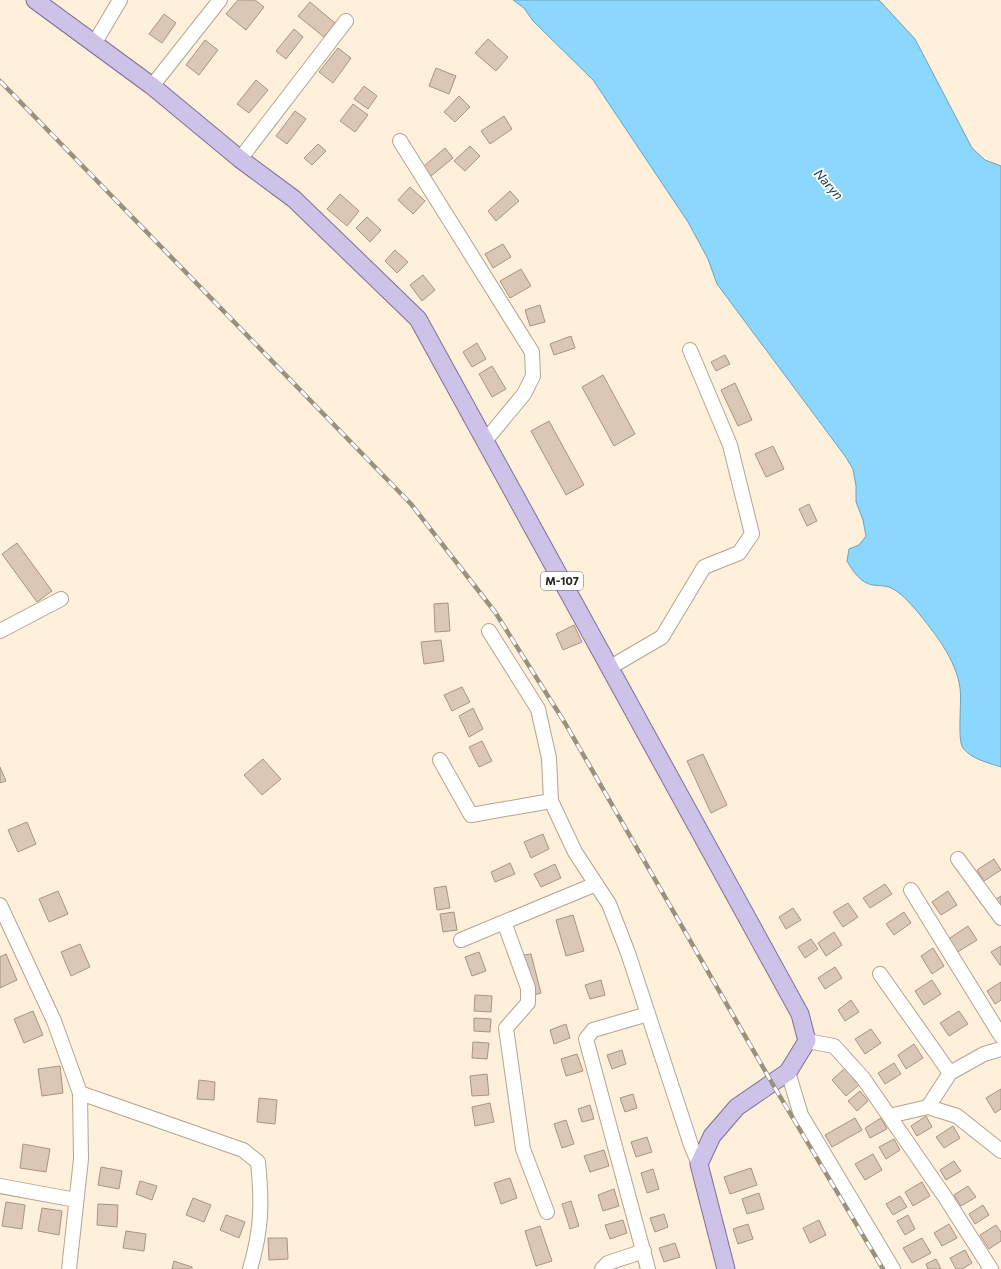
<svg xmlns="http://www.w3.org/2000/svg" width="1001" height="1269" font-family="Commissioner,sans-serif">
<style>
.water{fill:#8bd7fd;stroke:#6ea2ba}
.building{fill:#dbc7b5;stroke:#a79483}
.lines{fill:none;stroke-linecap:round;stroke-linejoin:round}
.minor-casing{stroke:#b2a590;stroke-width:16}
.major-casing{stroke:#7e7096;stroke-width:19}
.minor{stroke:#fff;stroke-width:14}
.major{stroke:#cdc2e8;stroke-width:17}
.rail-casing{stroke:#9a9080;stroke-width:4.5}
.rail{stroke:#fff;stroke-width:3;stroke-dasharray:9;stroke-linecap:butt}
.labels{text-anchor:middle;stroke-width:4;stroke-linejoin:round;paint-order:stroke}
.shield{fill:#fff;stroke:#6a6660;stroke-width:1}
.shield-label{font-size:11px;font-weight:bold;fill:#2a251c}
.water-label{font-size:13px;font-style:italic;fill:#0c394c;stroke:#fff}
</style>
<rect width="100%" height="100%" fill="#fef0da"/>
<path class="water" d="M513,0H879L915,39L972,148L985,160L1001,166V767C989,763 971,759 963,748C957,740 962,702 960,688C956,659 934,632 916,610C909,602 900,592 891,588C885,585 878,586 873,585C860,583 853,571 847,561L849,549L859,545L866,536L863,520L856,502V486L853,469L845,456L717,284L708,259L688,222L593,80L533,21L524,8Z"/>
<path class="building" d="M238,0H255L264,7L246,30L226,14Z
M310,2L335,23L324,37L298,16Z
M164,14L176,23L162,43L149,34Z
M294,29L303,37L286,59L276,51Z
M488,39L508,57L496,71L475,53Z
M205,40L218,50L199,75L186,65Z
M338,48L351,58L333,83L319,72Z
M436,68L456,76L449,94L429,86Z
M256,80L268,90L249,113L237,104Z
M364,86L377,96L368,109L354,99Z
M459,96L470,107L455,122L444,112Z
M353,104L368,115L355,132L340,121Z
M295,111L306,119L287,144L276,136Z
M504,116L512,129L490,144L481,131Z
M318,144L326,151L312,165L304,158Z
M470,146L480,156L465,171L454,161Z
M445,148L453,158L431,176L423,167Z
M410,187L425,201L413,214L398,200Z
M510,191L519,201L496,221L488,211Z
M340,194L359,211L347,226L327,209Z
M367,217L381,230L370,242L356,228Z
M503,244L511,257L493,268L485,254Z
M395,250L408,262L397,273L385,261Z
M521,269L531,286L510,298L500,281Z
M423,275L435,290L422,301L410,285Z
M540,305L545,322L530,326L525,310Z
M571,336L575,348L554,355L550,344Z
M477,343L486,359L472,367L463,352Z
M725,355L730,364L716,371L711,362Z
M492,366L506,389L492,397L479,374Z
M603,375L635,434L614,446L582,387Z
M735,383L752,420L738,426L721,390Z
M549,421L584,485L566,495L531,431Z
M773,446L784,469L766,477L755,454Z
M809,504L817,521L807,526L799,509Z
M17,543L52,591L37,602L2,554Z
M448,603L450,631L435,632L434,604Z
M574,625L582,642L563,650L556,634Z
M441,640L444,661L424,664L421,642Z
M462,687L470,702L452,711L444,695Z
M473,708L483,729L469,737L459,716Z
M482,741L492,761L479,767L469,747Z
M703,754L727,805L711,813L687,761Z
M263,759L281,779L262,795L244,775Z
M0,767L6,781L0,783Z
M27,822L36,844L18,852L8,830Z
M543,834L549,849L531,858L524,842Z
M994,859L1001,870L984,881L977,870Z
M510,863L515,874L495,882L491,872Z
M555,864L561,878L541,887L534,874Z
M885,884L892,894L870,908L863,898Z
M446,886L450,908L437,910L434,888Z
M58,891L68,914L49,922L39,899Z
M948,891L957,905L941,915L932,902Z
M1001,896V908L996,899Z
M848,903L858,917L843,927L833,912Z
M793,908L801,920L786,929L779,917Z
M454,912L457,930L443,932L440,914Z
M904,912L911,923L894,935L886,924Z
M573,915L584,951L566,956L556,920Z
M968,926L977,940L956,953L947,940Z
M834,932L842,945L826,956L818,943Z
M811,939L818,949L805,958L798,947Z
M80,944L90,967L71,976L61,952Z
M1001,946V965H1000L991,952Z
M933,948L944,966L932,974L921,956Z
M479,952L486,971L472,976L465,957Z
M6,954L17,980L0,988V957Z
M531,954L541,993L534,995L524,955Z
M835,967L842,978L825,989L818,978Z
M601,980L605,995L590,999L585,985Z
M932,980L941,994L924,1005L915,991Z
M1001,982V1000L995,1004L987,991Z
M475,995L492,996L491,1012L474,1011Z
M851,1000L859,1012L845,1021L838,1010Z
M33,1011L43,1035L24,1043L14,1019Z
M959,1011L968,1024L949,1036L940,1023Z
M474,1018L491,1019L490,1032L474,1031Z
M566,1024L570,1038L554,1044L550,1030Z
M871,1029L881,1043L865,1054L855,1039Z
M473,1042L489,1043L487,1059L472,1058Z
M914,1044L923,1058L906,1069L898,1055Z
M622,1050L626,1064L612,1069L607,1055Z
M577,1054L583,1071L566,1076L561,1059Z
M894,1063L901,1074L885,1084L878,1073Z
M60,1066L63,1093L42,1096L38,1069Z
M845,1068L859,1085L846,1096L832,1080Z
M487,1074L489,1095L472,1096L470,1076Z
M199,1080L215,1082L214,1100L197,1099Z
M1001,1089V1109L995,1113L986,1098Z
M860,1091L868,1101L857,1111L848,1101Z
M633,1094L637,1108L625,1112L620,1098Z
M259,1098L277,1100L275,1124L257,1122Z
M490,1103L494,1122L475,1126L472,1107Z
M590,1105L594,1119L582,1122L578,1109Z
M926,1116L932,1127L917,1136L911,1126Z
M855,1118L862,1130L832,1147L825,1135Z
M881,1118L887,1129L870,1138L865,1128Z
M566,1120L574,1144L562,1148L554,1124Z
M953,1126L960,1138L944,1148L936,1137Z
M647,1137L652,1152L636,1157L631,1142Z
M894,1139L900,1150L886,1159L879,1147Z
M23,1144L50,1149L46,1172L20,1168Z
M604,1150L609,1166L590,1172L584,1156Z
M873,1154L882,1170L865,1180L855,1164Z
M954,1161L961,1171L946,1180L940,1170Z
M101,1167L122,1171L119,1189L98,1185Z
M751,1168L757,1185L730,1194L724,1177Z
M653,1169L659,1189L647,1193L641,1173Z
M510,1178L517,1198L501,1204L494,1183Z
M140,1181L157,1186L152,1200L136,1194Z
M922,1182L930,1196L913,1206L905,1192Z
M968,1186L976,1197L961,1206L954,1195Z
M614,1189L619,1206L603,1211L598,1195Z
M759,1193L764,1209L747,1214L742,1199Z
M900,1196L907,1207L893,1215L886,1204Z
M193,1198L211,1205L204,1222L186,1215Z
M571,1201L579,1226L570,1229L562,1204Z
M6,1202L25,1205L22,1229L2,1226Z
M98,1204L118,1205L117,1227L97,1225Z
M983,1205L989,1215L975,1224L969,1214Z
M42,1208L62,1211L59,1235L38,1231Z
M664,1214L668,1227L655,1232L650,1218Z
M226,1215L245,1222L239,1238L220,1230Z
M908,1215L915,1229L905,1235L897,1221Z
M623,1220L627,1233L610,1239L605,1225Z
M819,1220L826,1235L810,1243L803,1228Z
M748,1224L753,1239L738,1244L733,1229Z
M949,1224L957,1238L942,1246L934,1233Z
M996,1225L1001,1232V1241L989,1249L980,1235Z
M540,1226L552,1261L536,1266L525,1231Z
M126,1231L146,1234L144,1251L123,1248Z
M268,1238H287L288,1259L269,1260Z
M922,1238L931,1253L912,1263L903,1248Z
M675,1243L680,1257L664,1262L659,1248Z
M965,1250L972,1263L962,1269H956L950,1258Z
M936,1259L941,1269H928L926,1264Z
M174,1261L192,1267V1269H172Z"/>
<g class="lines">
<g class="minor-casing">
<path id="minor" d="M94,44L120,0
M152,86L220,0
M400,141L532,352L533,376L524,394L485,441
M240,159L346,21
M0,631L61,599
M489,631L538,709L549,758L551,801L575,852L609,904L628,953L691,1145L699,1164
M609,668L662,637L704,567L739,553L752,534L730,445L690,350
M440,760L471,815L551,801
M958,859L1001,918
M911,890L1001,1036
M0,905L54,1021L80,1093L81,1159L69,1269
M504,922L528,988V1003L506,1028L523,1149L547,1212
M461,940L596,884
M880,974L950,1073
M648,1014L593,1030L586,1039L648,1269
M807,1041L834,1046L863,1078L945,1197L991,1269
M788,1072L801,1115L893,1269
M80,1093L243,1150L258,1162C262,1202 262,1229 250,1269
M928,1107L950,1073L984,1054L1001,1049
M889,1116L928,1107L957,1116L1001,1151
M0,1186L76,1200
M602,1269L608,1263L644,1251"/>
</g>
<g class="major-casing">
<path id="major" d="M35,0L152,86L240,159L294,199L418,319L800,1014L807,1041L788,1072L737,1107L712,1136L699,1164L726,1269"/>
</g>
<use href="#minor" class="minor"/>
<use href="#major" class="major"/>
<g class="rail-casing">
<path id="rail" d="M0,81L411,504L495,612L565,723L772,1083L883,1269"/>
</g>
<use href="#rail" class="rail"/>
</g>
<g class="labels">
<rect class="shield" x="541" y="572" width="42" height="18" rx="3"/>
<g class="shield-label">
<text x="562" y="585">М-107</text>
</g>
<g class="water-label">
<text transform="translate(829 184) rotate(48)" y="5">Naryn</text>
</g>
</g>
</svg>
